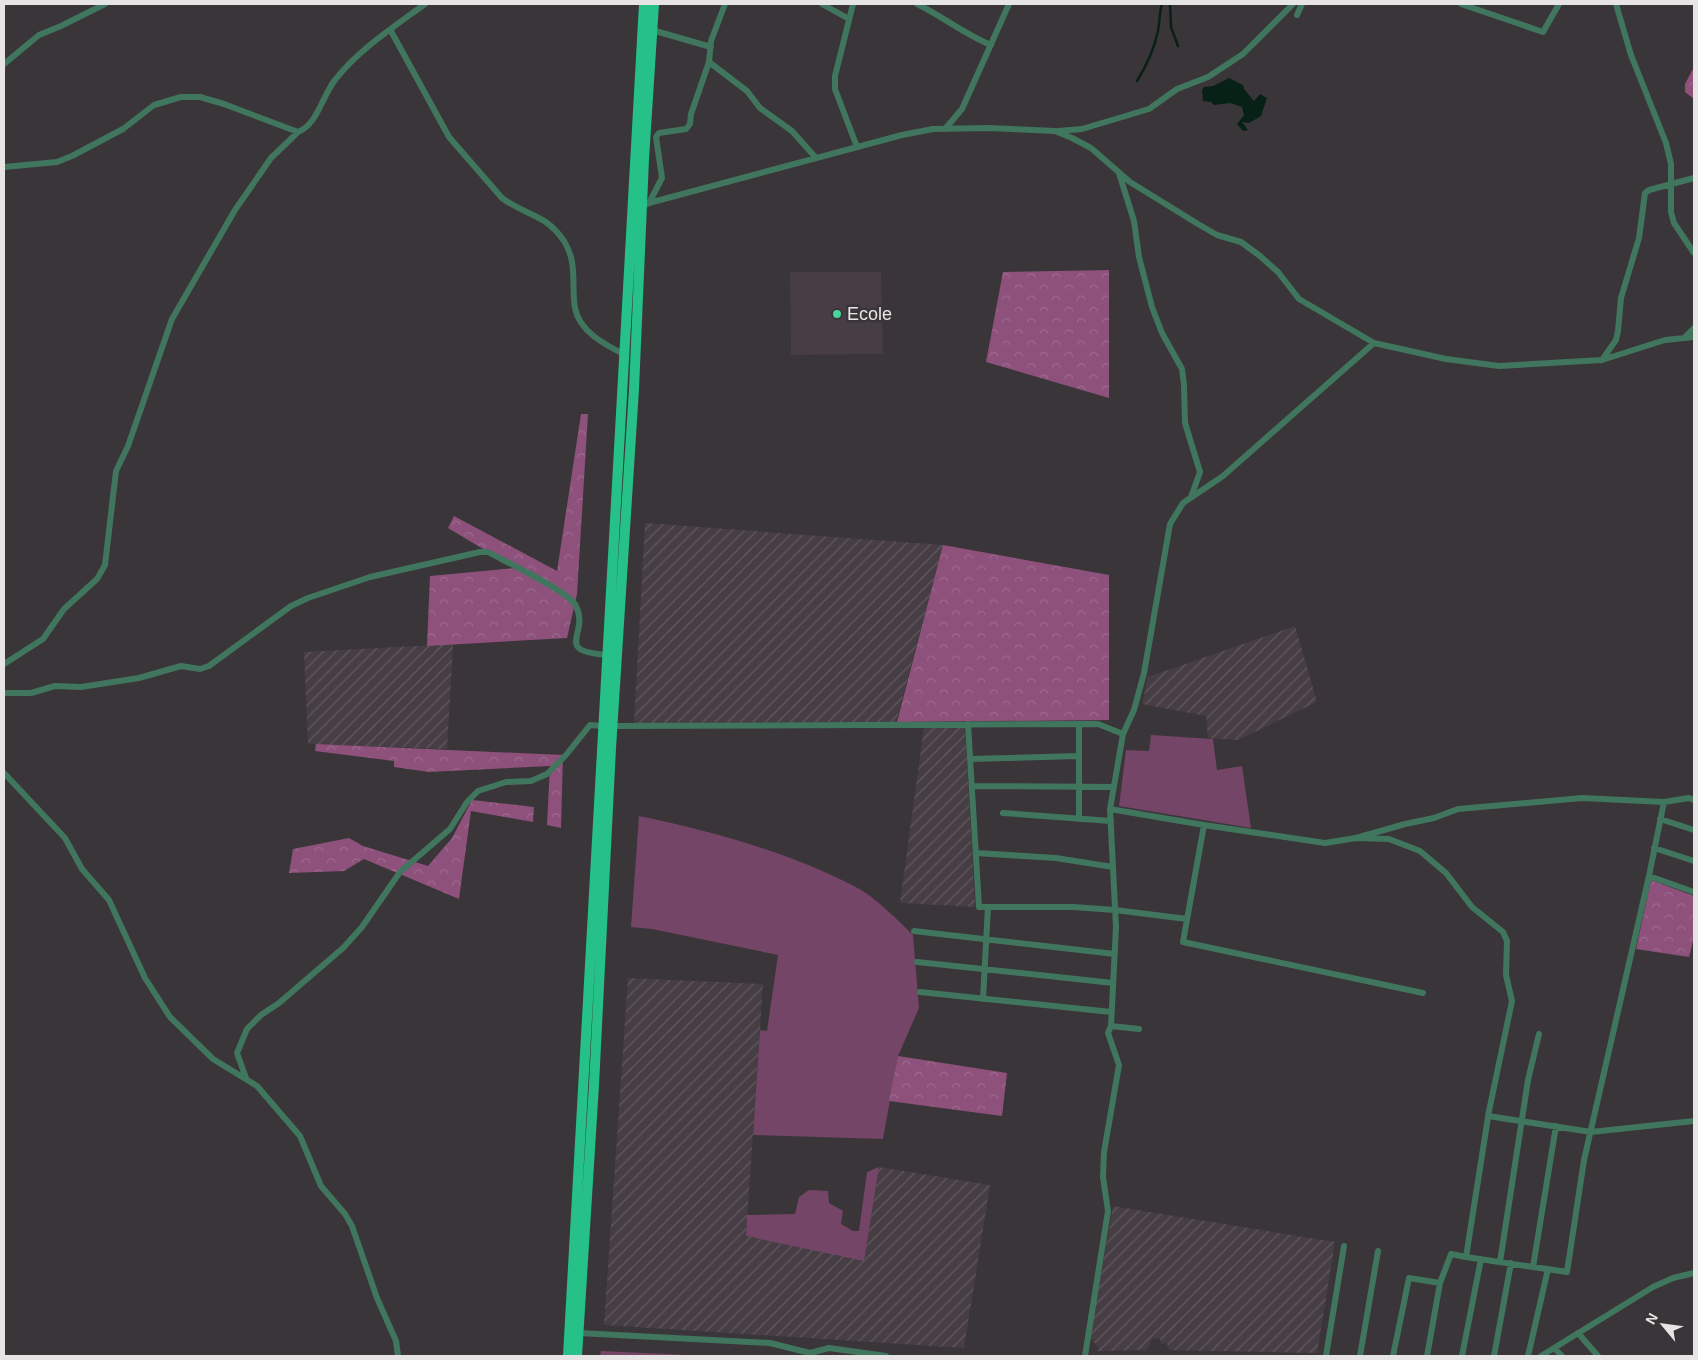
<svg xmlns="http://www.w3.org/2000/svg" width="1698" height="1360" font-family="Helvetica,sans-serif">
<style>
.built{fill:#473d44}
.industrial{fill:url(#industrial-furrows)}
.green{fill:#744566}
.forest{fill:url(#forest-crowns)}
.water{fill:#072116}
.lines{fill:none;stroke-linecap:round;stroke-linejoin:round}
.stream{stroke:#072116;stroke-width:2.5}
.minor{stroke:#40765e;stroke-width:6}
.trunk{stroke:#26c089;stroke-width:10}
.poi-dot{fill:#49d49c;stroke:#3a3538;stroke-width:2}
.labels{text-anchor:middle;stroke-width:5;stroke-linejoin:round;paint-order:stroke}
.poi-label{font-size:18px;fill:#e7e4e6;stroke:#3a3538;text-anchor:start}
</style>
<defs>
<pattern id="industrial-furrows" width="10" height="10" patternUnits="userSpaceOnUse" patternTransform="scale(1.25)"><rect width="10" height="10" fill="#473d44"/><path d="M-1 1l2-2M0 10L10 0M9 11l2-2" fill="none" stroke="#62595f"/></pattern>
<pattern id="forest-crowns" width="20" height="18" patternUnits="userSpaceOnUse" patternTransform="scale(1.25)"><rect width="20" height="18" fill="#8d517b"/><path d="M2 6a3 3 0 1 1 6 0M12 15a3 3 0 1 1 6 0" fill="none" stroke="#9d6a8e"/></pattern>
</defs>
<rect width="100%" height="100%" fill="#3a3538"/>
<path class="built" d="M790,272H881L883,354L791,355Z"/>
<path class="industrial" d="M645,523L943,545L896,722L634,723Z
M1295,626L1317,702L1238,740L1208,738L1206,716L1142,704L1148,677Z
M453,644L447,749L308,744L304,652Z
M924,727H965L975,907L900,903Z
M628,978L763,984L746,1236L864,1260L879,1167L990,1185L964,1348L604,1325Z
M1113,1206L1335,1242L1317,1353L1169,1350L1167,1343L1161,1344L1160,1338L1152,1339L1147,1350L1098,1351V1347L1090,1338Z"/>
<path class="green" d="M1151,735L1213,739L1217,770L1242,766L1251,828L1119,806L1126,750L1149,751Z
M639,816C712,831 788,852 854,886C877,898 895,918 913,935L919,1008L898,1056L883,1139L753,1135L760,1030L767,1031L778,955L652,929L631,927Z
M879,1167L864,1261L746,1236L747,1215L795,1214L799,1197L809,1190L828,1191L829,1203L843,1211L841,1224L853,1231H859L867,1172Z
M601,1351L710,1356H600Z"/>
<path class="forest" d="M1694,67V99L1685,92V84Z
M1109,270V398L986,362L1003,272Z
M581,414H588L577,594L567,638L427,646L430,576L515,568L448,528L454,516L557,571Z
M943,545L1109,575V720L897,722Z
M316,744L563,755L561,828L547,825L550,766L429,772L394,767V761L315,751Z
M472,800L534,807L533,822L471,811L459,899L364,859L344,871L289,873L293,849L349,838L363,846L428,866L452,838Z
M1651,880L1694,896V937L1689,957L1636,949Z
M898,1056L1007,1073L1002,1116L889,1101Z"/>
<path class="water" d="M1229,78L1243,85L1244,89L1254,101L1260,94L1267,98L1261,116L1249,123L1242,122L1248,130L1243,131L1237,124L1244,115L1242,107L1230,103L1214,105L1211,102L1203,101L1202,90L1204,87L1213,86Z"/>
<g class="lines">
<path class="stream" d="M1170,4L1171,27L1178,46
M1137,81C1147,65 1154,50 1158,31C1160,21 1159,13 1162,4"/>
<path class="minor" d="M822,4L849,19
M853,4L835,76V89L857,147
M917,4C942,16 964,34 991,45
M1461,4L1543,32L1559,4
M1616,4L1631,55L1666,143L1671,164V212L1674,223L1694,253
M1297,15L1302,4
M652,30L711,47
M391,31L449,137L502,198C526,216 545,213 564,241C578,263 571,285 575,308C579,331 605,345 624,354
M709,62L747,91L760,108L792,131L816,158
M4,64L39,35L61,26L105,4
M945,129L962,109L1009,4
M1058,131L1082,129L1149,109L1177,89L1208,77L1243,54L1293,4
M4,167L57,162L72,156L123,129L154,105L181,97H200L224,104L298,132C318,124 322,96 335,80C358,50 395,26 425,4
M1119,173L1134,221L1139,257L1152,307L1162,333L1182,369L1184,385L1185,423L1200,472L1191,497
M649,203L662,178L656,137L659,133L686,129L690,124L691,114L709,62L711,41L725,4
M642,207L649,203L902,135L933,129L988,128L1055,131L1072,138L1091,148L1130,182L1198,224L1217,235L1241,242L1260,256L1278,272L1299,299L1374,343L1446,359L1499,366L1602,360L1665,340L1694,337
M1684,338L1694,328
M1602,360L1616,340L1618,331L1621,298L1639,238L1645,193L1649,190L1694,178
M4,664L43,639L64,609L97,579L105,565L116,471L128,446L172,319L235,210L271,158L298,132
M4,693H31L55,686L81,687L139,678L181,666L200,669L209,666L291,606L308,598L370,577L480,552H488C504,561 570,592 576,606C590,634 552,651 607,655
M968,724L979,907H1073L1115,910L1187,919
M613,726L1098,724L1123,734
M970,759L1079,756
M4,773L65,838L82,869L109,900L145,978L170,1017L213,1059L257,1086L300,1136L321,1186L345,1214L352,1226L377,1298L396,1341L398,1356
M972,786L1114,787
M1664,802L1649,876L1694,892
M1110,809L1204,825L1183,942L1423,993
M1003,813L1111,821
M1079,819V724
M1660,819L1694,830
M1204,825L1325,843L1356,838L1405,824L1434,818L1458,809L1582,798L1664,802L1689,798L1694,800
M1356,838L1389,839L1420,851L1446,873L1472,907L1503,932L1507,941L1506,975L1512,1001L1489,1111L1466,1257L1567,1272L1584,1160L1649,876
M1654,848L1694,861
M976,853L1056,858L1113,867
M914,931L1115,954
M917,962L1113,983
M920,992L1111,1012
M983,999L988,907
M1139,1029L1111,1026L1116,927L1110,809L1123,734L1134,710L1144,673L1170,524L1183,503L1223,476L1374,343
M246,1078L237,1053L247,1029L261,1015L279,1003L343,948L362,927L400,872L450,829L467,802L478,791L506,782L531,781L547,774L566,755L590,725L603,726
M1488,1116L1591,1132L1694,1121
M1500,1262L1528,1080L1539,1034
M1533,1267L1556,1126
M579,1333L770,1343L810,1353L829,1348L886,1356
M1578,1333L1598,1356
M1554,1348L1562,1356
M1085,1356L1108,1211L1103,1177L1104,1152L1119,1065L1108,1033L1111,1026
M1326,1356L1344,1246
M1360,1356L1378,1251
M1393,1356L1409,1278L1440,1283
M1427,1356L1440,1283L1451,1254L1466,1257
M1462,1356L1481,1259
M1494,1356L1511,1263
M1528,1356L1548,1269
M1541,1356L1653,1287L1673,1278L1694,1273"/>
<path class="trunk" d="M568,1356L644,4
M577,1356L594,1085L611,748L634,389L644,159L654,4"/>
</g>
<circle class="poi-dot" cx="837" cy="314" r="5"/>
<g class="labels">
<g class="poi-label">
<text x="847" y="320">Ecole</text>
</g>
</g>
<rect width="1698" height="1360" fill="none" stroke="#e7e4e6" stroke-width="10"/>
<g transform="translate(1663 1325) rotate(299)" stroke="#3a3538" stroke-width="4" paint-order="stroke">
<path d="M0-4L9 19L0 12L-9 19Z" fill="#e7e4e6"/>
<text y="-8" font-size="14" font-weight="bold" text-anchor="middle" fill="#e7e4e6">N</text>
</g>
</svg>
